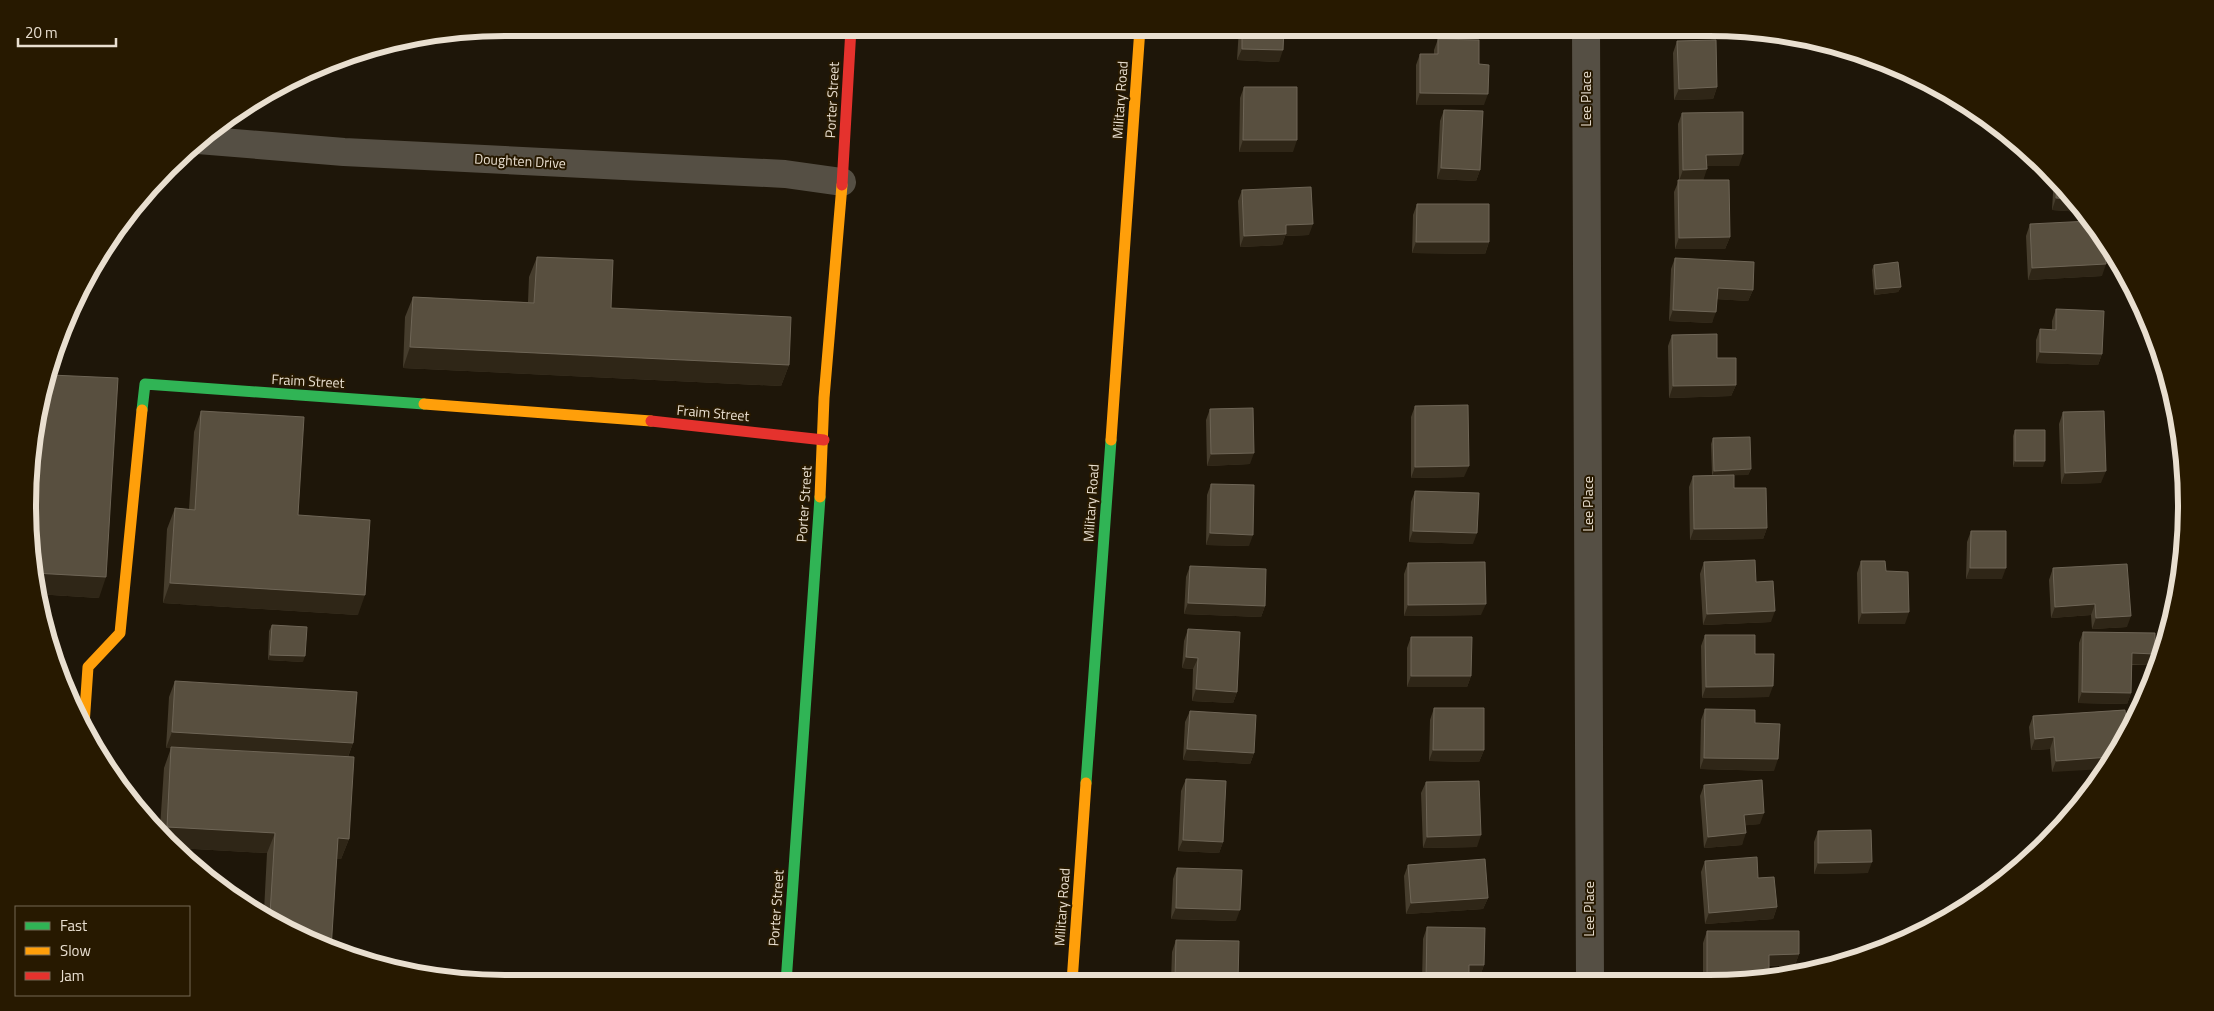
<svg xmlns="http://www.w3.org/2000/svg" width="2214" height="1011" font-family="'Titillium Web',sans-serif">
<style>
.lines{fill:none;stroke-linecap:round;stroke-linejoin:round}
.street{stroke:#554f44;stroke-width:28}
.fast{stroke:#30b455;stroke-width:11}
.slow{stroke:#ff9f0a;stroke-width:11}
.jam{stroke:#e5322d;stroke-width:11}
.wall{fill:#463d2d}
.shaded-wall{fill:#2f2617}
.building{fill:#584f3f;stroke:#6e6556}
.labels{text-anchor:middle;stroke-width:4;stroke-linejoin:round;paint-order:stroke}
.street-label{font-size:14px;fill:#e9dfd0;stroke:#271900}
.rim{fill:none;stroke:#e9dfd0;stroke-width:6}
</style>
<rect width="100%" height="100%" fill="#1e1609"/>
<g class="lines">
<path class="street" d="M1586,28L1590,980
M198,140L344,152L785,174L842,182"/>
<path class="fast" d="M142,410L145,384L424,404
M1086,783L1111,440
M786,983L820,497"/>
<path class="slow" d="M424,404L651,421
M1111,440L1140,28
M820,497L824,398L842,185
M84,725L88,667L120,633L142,410
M1072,982L1086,783"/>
<path class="jam" d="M842,185L851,28
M651,421L824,440"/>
</g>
<path class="wall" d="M1239,28H1306H1284L1279,62L1237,60Z
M1438,39L1479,64L1484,105H1416V65L1420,54H1434V50Z
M1677,41L1717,87L1713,99L1674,100L1673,53Z
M1244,87L1293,152H1239L1240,98Z
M1444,110L1480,170L1476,181L1437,179L1440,121Z
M1682,113L1739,166H1707L1703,180L1730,237L1725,249H1675L1674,192L1679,180L1678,124Z
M2054,176L2083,212L2052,210Z
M1242,190L1309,235L1285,236L1282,245L1240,247L1238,201Z
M1417,204L1489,242L1485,254L1412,253L1413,215Z
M2030,224L2102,276L2028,280L2026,236Z
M537,257L611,308L789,365L781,386L403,368L405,317L413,297L528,302L529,277Z
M1675,258L1753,290L1748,301L1717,299L1712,323L1669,321L1671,269Z
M1874,265L1901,287L1898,292L1874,295L1872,270Z
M2056,309L2102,354L2098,365L2036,363V340L2040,329L2052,330V321Z
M1672,335L1717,358L1736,385L1731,396L1669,398L1668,346Z
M51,375L99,598L36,594L28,512L31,474L37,413Z
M1415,406L1464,477L1411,478V417Z
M1210,409L1250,464L1207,466L1206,420Z
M201,411L298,515L358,615L163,603L167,529L175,508L189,509L194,432Z
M2063,412L2101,483L2061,484L2059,424Z
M2015,430L2043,467H2013V436Z
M1713,438L1751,469L1748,475H1734V488L1767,528L1763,539L1690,540L1689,487L1693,476L1712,475L1711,444Z
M1211,484L1249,546L1206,545L1207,495Z
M1415,491L1473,544L1409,542L1411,502Z
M1971,531L2002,579H1966L1967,542Z
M1861,561L1905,624H1858L1857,573Z
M1704,562L1756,582L1771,622L1703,625L1700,574Z
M1408,563L1481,615L1404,616V574Z
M1190,566L1265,606L1261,617L1184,614L1186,577Z
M2053,568L2127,627L2092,629L2091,615L2051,618L2049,580Z
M272,625L303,662L268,660L269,631Z
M1188,629L1237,692L1233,703L1192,701L1193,669L1182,668L1184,641Z
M2083,632L2151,665H2132L2131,693L2127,704L2078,703L2079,643Z
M1705,635L1755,654L1769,697L1702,698L1701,646Z
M1411,637L1471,676L1467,687H1407V648Z
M175,681L353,743L348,757L349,839L341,859H336L323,947L264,911L267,853L177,848L160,828L164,768L171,748H166L169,697Z
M1434,708L1484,750L1479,762L1429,761L1430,720Z
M1705,709L1755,723L1774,771L1700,769L1701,720Z
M2125,710L2052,772L2050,749L2031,750L2029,727L2033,716Z
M1190,711L1254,753L1250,764L1183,760L1185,722Z
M1186,779L1223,842L1219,853L1178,851L1181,791Z
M1426,782L1477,847L1423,848L1421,793Z
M1704,785L1760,824L1745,825L1742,845L1704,848L1700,796Z
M2082,795L2088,796L2079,806Z
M1818,831L1868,873L1814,874V842Z
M1705,861L1758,878L1777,907L1773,919L1705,924L1701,872Z
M1408,865L1488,898L1483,909L1406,914L1404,876Z
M1177,868L1236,921L1171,919L1173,879Z
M1427,927L1484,965L1480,976H1469V980H1422L1423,939Z
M1707,931L1799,954L1795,965L1769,966V979L1703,980V943Z
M1176,940L1238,981H1171L1172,952Z"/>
<path class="shaded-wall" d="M1242,49L1283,50L1279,62L1237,60Z
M1717,87L1713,99L1674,100L1679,89Z
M1420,93L1488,94L1484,105H1416Z
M1243,140H1297L1293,152H1239Z
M1743,154L1739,166H1702L1706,155Z
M1441,168L1480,170L1476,181L1437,179Z
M1707,169L1703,181H1679L1683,170Z
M2056,198L2073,199L2083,212L2052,210Z
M1313,224L1309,235L1285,236L1282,245L1240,247L1244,236L1286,225Z
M1730,237L1725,249H1675L1679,238Z
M1416,242H1489L1485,254L1412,253Z
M2106,264L2102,276L2028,280L2032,268Z
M1901,287L1898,292L1874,295L1876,289Z
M1718,288L1753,290L1748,301L1713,299Z
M1673,310L1716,312L1712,323L1669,321Z
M410,347L789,365L781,386L403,368Z
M2040,352L2102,354L2098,365L2036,363Z
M1736,385L1731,396L1669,398L1673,386Z
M1254,453L1250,464L1207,466L1211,454Z
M2015,461H2045L2043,467H2013Z
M1469,466L1464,477L1411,478L1415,467Z
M1751,469L1748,475L1712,476L1714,471Z
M2106,471L2101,483L2061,484L2065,473Z
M1767,528L1763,539L1690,540L1694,529Z
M1413,531L1477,533L1473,544L1409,542Z
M1210,533L1253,535L1249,546L1206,545Z
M1970,568H2006L2002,579H1966Z
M34,573L106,577L99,598L36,594Z
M170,583L365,595L358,615L163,603Z
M1188,603L1265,606L1261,617L1184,614Z
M1486,604L1481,615L1404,616L1408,605Z
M2095,604L2091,615L2051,618L2055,607Z
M1775,611L1771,622L1703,625L1707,614Z
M1909,612L1905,624H1858L1862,613Z
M2131,616L2127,627L2092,629L2096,618Z
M2132,653L2155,654L2151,665L2128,664Z
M270,655L305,656L303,662L268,660Z
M1186,657L1198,658L1193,669L1182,668Z
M1411,676H1471L1467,687H1407Z
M1773,686L1769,697L1702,698L1706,687Z
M1196,689L1237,692L1233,703L1192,701Z
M2082,692L2131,693L2127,704L2078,703Z
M172,732L353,743L347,759L166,748Z
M2054,737L2050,749L2031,750L2035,739Z
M1187,749L1254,753L1250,764L1183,760Z
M1433,750H1484L1479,762L1429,761Z
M2110,757L2104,769L2052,772L2056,761Z
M1704,758L1778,759L1774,771L1700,769Z
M1764,813L1760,824L1740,826L1744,815Z
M167,827L275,833L267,853L177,848L165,833Z
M1746,833L1742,845L1704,848L1708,837Z
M1481,835L1477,847L1423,848L1427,837Z
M338,838L349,839L341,859H330Z
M1183,840L1223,842L1219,853L1178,851Z
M1872,862L1868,873L1814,874L1818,863Z
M1488,898L1483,909L1406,914L1411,903Z
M1777,907L1773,919L1705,924L1709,913Z
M1176,908L1240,910L1236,921L1171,919Z
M1799,954L1795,965L1765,966L1769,955Z
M1469,965H1484L1480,976H1465Z
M1175,979L1238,980V981H1175Z"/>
<path class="building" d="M1242,28H1284L1283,50L1242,49Z
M1438,39L1479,40V64L1489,65L1488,94L1420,93V54H1438Z
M1716,40L1717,87L1679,89L1677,41Z
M1244,87H1297V140H1243Z
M1444,110L1483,111L1480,170L1441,168Z
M1743,112V154L1706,155L1707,169L1683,170L1682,113Z
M1678,180H1729L1730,237L1679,238Z
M2057,180L2073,199L2056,198Z
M1311,187L1313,224L1286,225V234L1244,236L1242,190Z
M1417,204H1489V242H1416Z
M2090,221L2104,238L2106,264L2032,268L2030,224Z
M537,257L613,260L611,308L791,317L789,365L410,347L413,297L534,303Z
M1675,258L1754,262L1753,290L1718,288L1716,312L1673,310Z
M1898,262L1901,287L1876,289L1874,265Z
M2056,309L2104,311L2102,354L2040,352V329L2056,330Z
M1717,334V358H1736V385L1673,386L1672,335Z
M51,375L118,378L106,577L34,573L32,551L41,400Z
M1468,405L1469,466L1415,467V406Z
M1253,408L1254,453L1211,454L1210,409Z
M201,411L304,417L298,515L370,520L365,595L170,583L175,508L195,510Z
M2104,411L2106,471L2065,473L2063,412Z
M2015,430H2045V461H2015Z
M1750,437L1751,469L1714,471L1713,438Z
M1734,475V488H1766L1767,528L1694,529L1693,476Z
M1211,484L1254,485L1253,535L1210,533Z
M1415,491L1479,493L1477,533L1413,531Z
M1971,531H2006V568H1970Z
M1755,560L1756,582L1773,581L1775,611L1707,614L1704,562Z
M1861,561H1885L1886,571L1908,572L1909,612L1862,613Z
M1485,562L1486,604L1408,605V563Z
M2127,564L2131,616L2096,618L2095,604L2055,607L2053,568Z
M1190,566L1266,569L1265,606L1188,603Z
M272,625L307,627L305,656L270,655Z
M1188,629L1240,632L1237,692L1196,689L1198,658L1186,657Z
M2083,632L2155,633V654L2132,653L2131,693L2082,692Z
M1705,635H1755V654H1774L1773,686L1706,687Z
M1411,637H1472L1471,676H1411Z
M175,681L357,692L353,743L172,732Z
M1434,708H1484V750H1433Z
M1705,709L1755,710V723L1780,724L1778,759L1704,758Z
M2125,710L2127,729L2110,757L2056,761L2054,737L2035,739L2033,716Z
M1190,711L1256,715L1254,753L1187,749Z
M171,747L354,757L349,839L338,838L331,950L323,947L270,914L275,833L167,827Z
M1186,779L1226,781L1223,842L1183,840Z
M1762,780L1764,813L1744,815L1746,833L1708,837L1704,785Z
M1479,781L1481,835L1427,837L1426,782Z
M2082,795H2088L2082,802Z
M1871,830L1872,862L1818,863V831Z
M1757,857L1758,878L1774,877L1777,907L1709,913L1705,861Z
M1485,859L1488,898L1411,903L1408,865Z
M1177,868L1242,870L1240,910L1176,908Z
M1427,927L1485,928L1484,965H1469V980H1426Z
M1707,931H1799V954L1769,955V979L1707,980Z
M1176,940L1239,941L1238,980L1175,979Z"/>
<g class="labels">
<g class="street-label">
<text transform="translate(1586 99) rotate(-90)" y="5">Lee Place</text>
<text transform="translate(832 100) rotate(-87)" y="5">Porter Street</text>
<text transform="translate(1120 100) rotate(-86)" y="5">Military Road</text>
<text transform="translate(520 161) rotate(3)" y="5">Doughten Drive</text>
<text transform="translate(308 381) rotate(3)" y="5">Fraim Street</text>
<text transform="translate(713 413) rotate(5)" y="5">Fraim Street</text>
<text transform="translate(1091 503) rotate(-86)" y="5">Military Road</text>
<text transform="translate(804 504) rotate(-86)" y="5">Porter Street</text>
<text transform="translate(1588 504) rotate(-90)" y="5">Lee Place</text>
<text transform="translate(1062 907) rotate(-86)" y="5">Military Road</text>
<text transform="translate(776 908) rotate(-86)" y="5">Porter Street</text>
<text transform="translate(1589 909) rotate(-90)" y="5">Lee Place</text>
</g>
</g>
<path d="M0 0H2214V1011H0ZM505 36H1709A469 469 0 0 1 2178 505V506A469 469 0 0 1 1709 975H505A469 469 0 0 1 36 506V505A469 469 0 0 1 505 36Z" fill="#271900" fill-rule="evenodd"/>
<path class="rim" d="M505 36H1709A469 469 0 0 1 2178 505V506A469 469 0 0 1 1709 975H505A469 469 0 0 1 36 506V505A469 469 0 0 1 505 36Z"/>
<rect x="15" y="906" width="175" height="90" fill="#271900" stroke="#756853"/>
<rect x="25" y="922" width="25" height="8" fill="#30b455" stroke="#756853"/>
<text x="60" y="931" font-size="15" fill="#e9dfd0">Fast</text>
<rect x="25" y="947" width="25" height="8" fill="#ff9f0a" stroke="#756853"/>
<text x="60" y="956" font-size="15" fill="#e9dfd0">Slow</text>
<rect x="25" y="972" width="25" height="8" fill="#e5322d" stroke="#756853"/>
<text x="60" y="981" font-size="15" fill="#e9dfd0">Jam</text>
<path d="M18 38v8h98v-8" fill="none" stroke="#e9dfd0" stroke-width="2.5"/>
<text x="25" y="38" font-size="15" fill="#e9dfd0" stroke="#271900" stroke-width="4" paint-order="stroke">20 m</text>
</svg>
